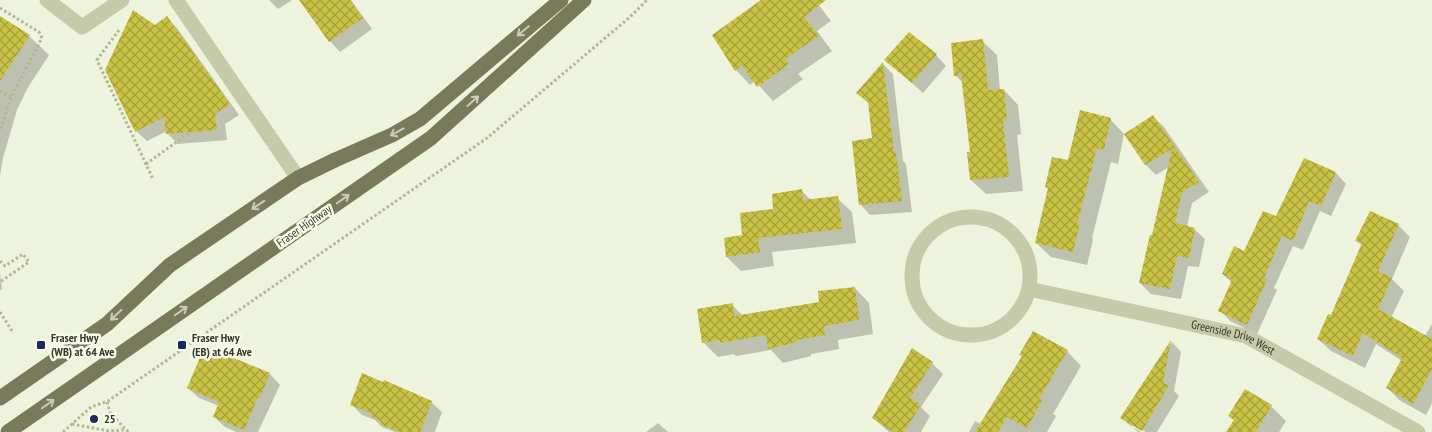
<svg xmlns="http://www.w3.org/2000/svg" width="1432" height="432" font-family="'PT Sans Narrow',sans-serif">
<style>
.shadow{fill:#0003}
.building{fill:url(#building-cross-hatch)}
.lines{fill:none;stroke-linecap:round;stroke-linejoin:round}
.path{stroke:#b2b792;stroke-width:3;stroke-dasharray:2.5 2.5;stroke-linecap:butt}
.minor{stroke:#c5cba8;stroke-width:15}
.major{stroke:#787a59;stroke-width:15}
.oneway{stroke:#cacdb7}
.poi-dot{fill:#1c2a5a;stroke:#f6fae9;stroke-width:2}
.labels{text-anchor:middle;stroke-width:5;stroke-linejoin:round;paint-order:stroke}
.street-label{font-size:12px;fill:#373828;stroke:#f6fae9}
.poi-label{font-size:12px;font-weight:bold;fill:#373828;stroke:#f6fae9;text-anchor:start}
</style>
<defs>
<pattern id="building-cross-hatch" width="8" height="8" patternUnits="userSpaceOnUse" patternTransform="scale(1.25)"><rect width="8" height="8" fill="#c9c244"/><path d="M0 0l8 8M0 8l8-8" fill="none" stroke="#a49f39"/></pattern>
</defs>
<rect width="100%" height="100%" fill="#edf3dc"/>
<path class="shadow" d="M269,0H292L278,9Z
M301,0H351L372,29L340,52L330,41Z
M763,0H815L831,21L817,31L832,51L798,74L803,79L773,101L755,81L750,85L736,70L713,36Z
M0,18L29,36L49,55L27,89L17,110L3,158L0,176Z
M167,18L177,28L239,115L225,124L227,140L178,144L168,134L167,131L147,141L136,131L155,27Z
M982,41L997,55L1000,91L1004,90L1018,105L1021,134L1017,135L1023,191L986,194L971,180V153L963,83L955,75Z
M936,55L946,66L923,93L886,60Z
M883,64L893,74L903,161L906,164L912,212L870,215L860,204L874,139L869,104L858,93Z
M1153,117L1164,127L1209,192L1192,203L1187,227L1194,229L1205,239L1199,267L1188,266L1181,299L1151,294L1140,283L1153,237L1169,167L1156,175L1146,165L1126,135Z
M1110,119L1124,134L1118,164L1111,162L1092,238L1093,240L1087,265L1051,257L1036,243L1049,189L1046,187Z
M1305,160L1336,173L1346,184L1331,216L1320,211L1303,250L1293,246L1274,288L1277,290L1257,334L1230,321L1220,310L1232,283L1223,274L1277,218Z
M801,190L812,201L837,198L852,212L856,243L772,252L774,266L741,271L727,257L774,210Z
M1398,225L1410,237L1392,279L1404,291L1391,318L1425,336L1432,324V403L1426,415L1399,400L1387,387L1402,361L1376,344L1365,368L1331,351L1318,339L1331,317L1362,246L1357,241Z
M0,273L2,290H0Z
M855,288L869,303L873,334L838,340L839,349L811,354V356L783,363L771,350L736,356L734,354L718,357L703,342L732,305L743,316L820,303Z
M1172,342L1181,352L1174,391L1179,396L1157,432H1146L1132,424V427L1141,432H1138L1121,418Z
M205,347L270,374L280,385L258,432H236L225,427L214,417L219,406L199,398L188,388Z
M912,350L932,363L943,374L921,407L930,416L921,432H889L873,418Z
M1067,351L1081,366L1053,414L1056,416L1047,432H969L975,421L981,424L1023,357L1021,355Z
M1245,390L1271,406L1286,421L1279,432H1228L1235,421L1230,416Z
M431,402L442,412L435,432H395L382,427L375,420L362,415L351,404Z
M658,423L668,432H646Z"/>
<path class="building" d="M299,0H350L363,18L329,42Z
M761,0H826L804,17L819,36L785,59L789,64L757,87L742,65L735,71L712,35Z
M133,10L155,25L167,16L230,104L215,114L217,130L166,134L164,117L135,132L105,70Z
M0,16L30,35L0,81Z
M909,32L937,54L912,83L884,60Z
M983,39L988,90L1004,89L1007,120L1003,121L1009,177L970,180L967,152H970L961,75L954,76L951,43Z
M883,62L894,152H896L902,201L859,205L852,141L872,138L868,102L856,93Z
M1080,110L1111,118L1104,150L1097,148L1077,224H1080L1073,252L1035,243L1048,188L1045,187L1052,157L1068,160Z
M1153,115L1199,182L1182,192L1175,223L1195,228L1189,258L1177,256L1170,289L1139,283L1150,235H1152L1172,149L1145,165L1124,134Z
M1304,158L1336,172L1321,206L1309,201L1293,241L1282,236L1264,278L1267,279L1247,325L1218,311L1232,280L1222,274L1234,246L1244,251L1263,211L1276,216Z
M802,189L803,200L838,196L842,229L758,238L760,252L726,257L724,238L742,235L740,213L773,209L772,194Z
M1370,211L1399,224L1378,271L1392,278L1378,309L1432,339V369L1413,404L1386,388L1402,358L1363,333L1353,356L1317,339L1328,314L1331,315L1362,243L1355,241Z
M855,287L859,320L824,326L825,335L797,340V342L768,349L766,335L720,343V340L702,343L697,309L733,303L734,316L819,302L818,291Z
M1033,331L1068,350L1039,399L1042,401L1027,428L1007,417L998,432H975L1022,356L1019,355Z
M1171,340L1163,383L1169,385L1142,431L1120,418Z
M205,346L270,373L260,398L258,397L244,430L213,417L219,402L187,388Z
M912,348L933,362L910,398L921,405L904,432H893L872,418Z
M362,373L383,382L384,380L432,401L420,432H400L380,424L381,421L370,416L371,413L350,405Z
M1245,389L1272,405L1256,432H1226L1234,420L1228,416Z"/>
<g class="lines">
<path class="path" d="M0,8L39,32L42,38L11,97L0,131
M119,30L97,60L153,179
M0,91L11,97
M146,164L189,133
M0,261L5,266L23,254L29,262L0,282
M0,312L12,331
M107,402L110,412L125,429
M72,424L109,431L125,430L131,432
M63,432L91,407L108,401L487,138L630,17L647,0"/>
<g class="minor">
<path d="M47,0L82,27L122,0"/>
<path d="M176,0L298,178"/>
<circle cx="971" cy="276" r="59"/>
<path id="s1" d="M1029,289L1246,336L1418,432"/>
</g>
<path class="major" d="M0,398L107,324L170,265L298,178L335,160L392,135L420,119L561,0
M8,432L431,138L584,0"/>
</g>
<defs><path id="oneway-shaft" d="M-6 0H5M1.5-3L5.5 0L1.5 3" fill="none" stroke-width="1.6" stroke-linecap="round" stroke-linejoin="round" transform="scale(1.25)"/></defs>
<g class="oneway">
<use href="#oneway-shaft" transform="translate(523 31) rotate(140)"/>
<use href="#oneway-shaft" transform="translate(473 101) rotate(-42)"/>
<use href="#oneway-shaft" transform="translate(397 132) rotate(151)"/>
<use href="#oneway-shaft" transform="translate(343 199) rotate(-35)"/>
<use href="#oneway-shaft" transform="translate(258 205) rotate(146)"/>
<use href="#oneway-shaft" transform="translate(181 311) rotate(-35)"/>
<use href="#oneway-shaft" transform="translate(116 315) rotate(137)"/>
<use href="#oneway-shaft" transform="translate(48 404) rotate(-35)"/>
</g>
<g class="poi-dot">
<rect x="36" y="340" width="10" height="10" rx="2.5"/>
<rect x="177" y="340" width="10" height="10" rx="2.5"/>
<circle cx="94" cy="419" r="5"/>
</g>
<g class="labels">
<g class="street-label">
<text transform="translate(304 226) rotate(-35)" y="4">Fraser Highway</text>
<text dy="4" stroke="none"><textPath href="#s1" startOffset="210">Greenside Drive West</textPath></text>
</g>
<g class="poi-label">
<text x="51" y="342">Fraser Hwy<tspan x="51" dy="14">(WB) at 64 Ave</tspan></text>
<text x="192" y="342">Fraser Hwy<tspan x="192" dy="14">(EB) at 64 Ave</tspan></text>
<text x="104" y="423">25</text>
</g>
</g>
</svg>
